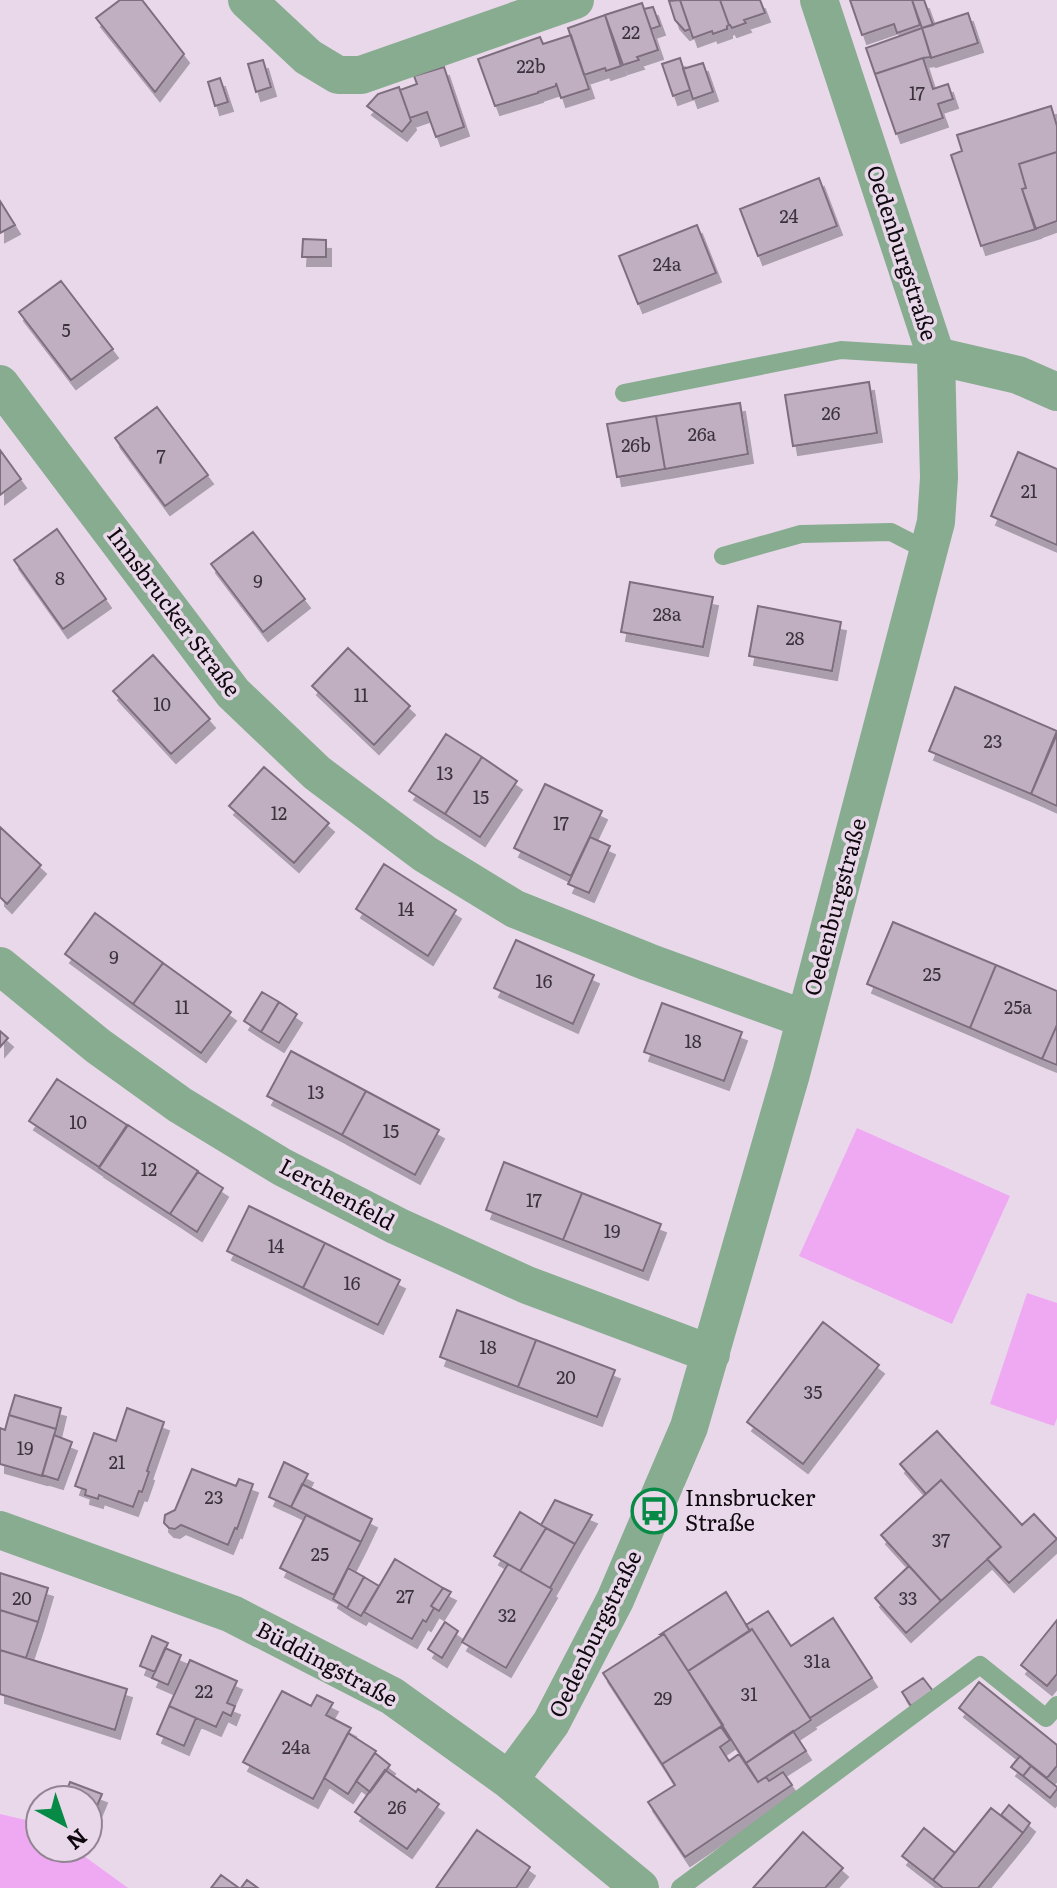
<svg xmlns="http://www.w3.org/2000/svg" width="1057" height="1888" font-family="Literata,serif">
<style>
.green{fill:#efa9f3}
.building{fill:#c0afc1;stroke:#7e6e7e;stroke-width:2;filter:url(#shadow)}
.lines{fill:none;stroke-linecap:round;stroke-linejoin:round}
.service{stroke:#87ac90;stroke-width:18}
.minor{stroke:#87ac90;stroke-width:38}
.labels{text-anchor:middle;stroke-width:7;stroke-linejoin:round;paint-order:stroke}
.number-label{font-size:18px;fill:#3b323c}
.street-label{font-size:22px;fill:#0f090f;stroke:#e9d8ea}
.poi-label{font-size:22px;fill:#0f090f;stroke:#e9d8ea;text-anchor:start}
</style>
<defs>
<filter id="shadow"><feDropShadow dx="5" dy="9" stdDeviation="0" flood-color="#0004"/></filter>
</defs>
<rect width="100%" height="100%" fill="#e9d8ea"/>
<path class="green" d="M857,1128L1010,1196L952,1324L799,1256Z
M1027,1293L1057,1303V1418L1054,1426L990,1404Z
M0,1814L39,1823L40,1848H73L128,1888H0Z"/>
<path class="building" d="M120,0H142L184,54L155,92L96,18Z
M680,0H720L729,25L727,26V29L713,34L712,31L693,38Z
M680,0L690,29L685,31L675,20L669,1Z
M720,0H760L765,13L744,20L746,23L732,28L730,25H729Z
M850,0H912L920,25L897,33L894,24L862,35Z
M912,0H924L933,25L922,28Z
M642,3L658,50L637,57L639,60L623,65L605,15Z
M653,7L660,26L651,29L644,9Z
M968,13L978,43L931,58L922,28Z
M605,15L621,66L606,71L605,68L584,75L568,28Z
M922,28L931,57L923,58L875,74L866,48Z
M571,35L589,89L561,98L556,83V86L538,92V93L495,106L478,59L540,37L543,44Z
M680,58L690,90L673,96L662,64Z
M923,58L933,89L948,84L953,99L938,104L943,118L896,134L875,74Z
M263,60L271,87L256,92L248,64Z
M703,63L713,92L693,99L683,69Z
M444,67L464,127L436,137L427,112L410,118L400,90L417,84L414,76Z
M220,78L228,102L215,106L208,82Z
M399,87L411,121L402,132L367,106L378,94Z
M1051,106L1057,126V152L1019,164L1026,188L1022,189L1036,229L981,246L951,155L962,151L957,135Z
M1057,152V221L1035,229L1022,189L1026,188L1019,164Z
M819,178L837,226L758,256L740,209Z
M0,201L15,225L0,233Z
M697,225L716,273L638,304L619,256Z
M303,239L326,240V257H302Z
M61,281L113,349L71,380L19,312Z
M869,382L877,433L793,446L785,395Z
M740,403L748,454L665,469L656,416Z
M157,407L208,475L165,506L115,438Z
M656,416L665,469L617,477L607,424Z
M0,450L21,479L0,495Z
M1018,452L1057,469V545L991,516Z
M57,529L106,599L63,629L14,560Z
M253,532L305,599L263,632L211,564Z
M630,582L713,597L703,647L621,632Z
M758,606L841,622L832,671L749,656Z
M348,648L410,706L374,745L312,686Z
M153,655L210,719L171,754L113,691Z
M955,687L1057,731L1031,794L929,751Z
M446,734L482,757L445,814L409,791Z
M1057,734V806L1031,794Z
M482,757L517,781L480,837L445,814Z
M264,767L329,823L294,863L229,806Z
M545,784L602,811L571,876L514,848Z
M0,827L41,865L7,904L0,897Z
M590,837L610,846L589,893L568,884Z
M384,864L456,910L428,956L356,909Z
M95,913L163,963L133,1004L65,954Z
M893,922L996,965L970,1028L867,984Z
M516,940L594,975L573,1024L494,988Z
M163,963L231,1012L201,1053L133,1004Z
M996,965L1057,991V1025L1042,1059L970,1028Z
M262,992L279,1002L261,1032L244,1021Z
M279,1002L297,1014L279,1043L261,1032Z
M662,1003L742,1032L724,1081L644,1052Z
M1057,1025V1065L1042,1059Z
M0,1031L8,1038L0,1047Z
M291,1051L366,1091L342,1135L267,1096Z
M57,1079L127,1125L99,1167L29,1121Z
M366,1091L439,1130L415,1175L342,1135Z
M128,1125L198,1171L170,1214L99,1168Z
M504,1162L582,1193L563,1240L486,1210Z
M198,1172L223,1188L197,1232L170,1214Z
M582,1193L661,1224L643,1271L563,1240Z
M249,1206L325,1243L303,1288L227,1251Z
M325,1243L400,1280L378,1325L303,1288Z
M457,1310L536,1340L518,1387L440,1357Z
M823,1322L879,1365L803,1464L747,1422Z
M536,1340L615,1370L597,1417L518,1387Z
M15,1395L61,1408L56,1429L9,1415Z
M127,1408L164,1422L147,1471L149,1472L142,1492L139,1491L133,1507L99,1495L98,1499L85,1495L86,1490L75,1486L94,1433L116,1441Z
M9,1415L56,1429L42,1476L0,1464V1428L5,1430Z
M937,1431L1022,1525L1034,1514L1057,1539L1009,1583L987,1559L1001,1547L941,1480L926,1494L900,1464Z
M54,1435L72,1442L58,1480L42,1475Z
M284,1462L308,1474L291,1507L269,1497Z
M192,1469L236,1486L239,1479L253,1484L237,1529L235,1528L228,1545L181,1525L175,1529L169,1528L164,1523L165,1515L175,1510Z
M941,1480L1001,1547L941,1601L881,1535Z
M302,1484L372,1519L361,1542L291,1507Z
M555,1500L592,1515L575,1544L541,1525Z
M520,1512L546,1528L520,1571L494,1556Z
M306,1515L361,1542L334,1595L280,1568Z
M546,1528L575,1544L550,1588L520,1571Z
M395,1559L443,1588L431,1606L434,1608L426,1622L423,1620L412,1639L364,1612Z
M508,1564L552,1589L506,1668L462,1642Z
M909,1566L941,1601L906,1633L875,1598Z
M348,1568L364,1577L347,1608L333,1599Z
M0,1573L48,1588L38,1622L0,1610Z
M364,1577L379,1586L361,1616L347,1608Z
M443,1588L451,1592L439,1611L431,1606Z
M726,1592L750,1631L688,1671L664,1634H661Z
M0,1610L38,1622L26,1658L0,1650Z
M768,1611L791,1646L833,1618L872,1678L810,1718L752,1629L750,1631L746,1625Z
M1057,1620V1674L1047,1686L1021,1665Z
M445,1622L458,1631L442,1658L428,1649Z
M752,1629L811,1720L746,1763L688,1671Z
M664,1634L723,1725L662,1764L603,1673Z
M152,1636L168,1643L155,1672L140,1666Z
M165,1648L181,1655L168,1685L152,1678Z
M0,1650L127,1689L115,1730L0,1694Z
M190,1660L237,1681L227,1703L235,1706L231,1716L223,1712L216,1727L169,1706Z
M923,1678L933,1691L911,1706L902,1692Z
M979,1682L1057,1745V1766L1047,1778L959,1708Z
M282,1691L311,1706L317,1695L333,1703L326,1715L351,1728L313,1799L243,1762Z
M169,1706L196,1718L184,1746L157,1734Z
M721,1727L730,1740L720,1747L729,1761L739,1754L758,1782L766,1777L769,1781L783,1772L792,1785L685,1857L648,1802L675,1785L662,1764Z
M793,1731L806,1751L758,1782L746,1763Z
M348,1733L376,1751L348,1794L324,1778Z
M375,1753L390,1765L370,1792L356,1781Z
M1020,1756L1031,1766L1023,1776L1011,1767Z
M1031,1766L1057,1787V1789L1050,1798L1023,1776Z
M385,1770L416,1792L418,1789L439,1804L407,1849L355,1812Z
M70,1782L102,1794L88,1828V1800H63Z
M1009,1805L1030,1823L1023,1833L1001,1815Z
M991,1808L1023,1833L978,1888H943L933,1880Z
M924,1828L955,1853L933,1880L902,1856Z
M477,1830L530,1867L516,1888H436Z
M803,1832L843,1868L825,1888H753Z
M221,1875L239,1888H211Z
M247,1880L258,1888H241Z"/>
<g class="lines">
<path class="service" d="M624,393L841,350L936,356
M723,556L801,534L891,532L928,551
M680,1888L980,1665L1046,1718L1057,1705"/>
<path class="minor" d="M247,0L308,57L338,75H361L575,0
M936,356L1018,375L1057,392
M0,384L233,693L317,773L425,854L515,909L648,962L805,1019
M0,966L98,1046L180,1105L282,1167L397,1226L527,1285L711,1354
M0,1530L232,1614L392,1696L509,1780L640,1888
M509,1780L551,1723L615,1600L689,1427L791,1074L936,522L939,478L936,356L819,0"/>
</g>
<defs>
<g id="bus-ring" transform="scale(2.3)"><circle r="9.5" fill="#e9d8ea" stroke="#068a46" stroke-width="1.5"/><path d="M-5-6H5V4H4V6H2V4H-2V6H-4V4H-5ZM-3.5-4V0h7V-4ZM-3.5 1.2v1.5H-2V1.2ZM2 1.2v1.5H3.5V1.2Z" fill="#068a46"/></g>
</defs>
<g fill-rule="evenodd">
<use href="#bus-ring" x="654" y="1511"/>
</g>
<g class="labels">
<g class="number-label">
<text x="631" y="39">22</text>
<text x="531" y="73">22b</text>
<text x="917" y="100">17</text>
<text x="789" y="223">24</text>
<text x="667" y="271">24a</text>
<text x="66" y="337">5</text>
<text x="831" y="420">26</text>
<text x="702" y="441">26a</text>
<text x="636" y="452">26b</text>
<text x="161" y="463">7</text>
<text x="1029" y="498">21</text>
<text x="60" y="585">8</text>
<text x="258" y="588">9</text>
<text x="667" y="621">28a</text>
<text x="795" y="645">28</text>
<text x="361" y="702">11</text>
<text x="162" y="711">10</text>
<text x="993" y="748">23</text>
<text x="445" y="780">13</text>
<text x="481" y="804">15</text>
<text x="279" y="820">12</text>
<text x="561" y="830">17</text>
<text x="406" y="916">14</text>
<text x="114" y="964">9</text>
<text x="932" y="981">25</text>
<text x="544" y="988">16</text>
<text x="182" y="1014">11</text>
<text x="1018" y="1014">25a</text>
<text x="693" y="1048">18</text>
<text x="316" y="1099">13</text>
<text x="78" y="1129">10</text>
<text x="391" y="1138">15</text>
<text x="149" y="1176">12</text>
<text x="534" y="1207">17</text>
<text x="612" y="1238">19</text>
<text x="276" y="1253">14</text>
<text x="352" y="1290">16</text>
<text x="488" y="1354">18</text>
<text x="566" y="1384">20</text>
<text x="813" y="1399">35</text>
<text x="25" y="1455">19</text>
<text x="117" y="1469">21</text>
<text x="214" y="1504">23</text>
<text x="941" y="1547">37</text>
<text x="320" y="1561">25</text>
<text x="405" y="1603">27</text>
<text x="22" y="1605">20</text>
<text x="908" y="1605">33</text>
<text x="507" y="1622">32</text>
<text x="817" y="1668">31a</text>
<text x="204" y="1698">22</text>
<text x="749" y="1701">31</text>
<text x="663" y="1705">29</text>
<text x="296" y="1754">24a</text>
<text x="397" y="1814">26</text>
</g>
<g class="street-label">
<text transform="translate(902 253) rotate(72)" y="8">Oedenburgstraße</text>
<text transform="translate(174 612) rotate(53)" y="8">Innsbrucker Straße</text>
<text transform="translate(835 907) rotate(-75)" y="8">Oedenburgstraße</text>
<text transform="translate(337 1194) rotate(28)" y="8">Lerchenfeld</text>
<text transform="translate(595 1634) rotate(-64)" y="8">Oedenburgstraße</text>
<text transform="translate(327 1664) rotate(28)" y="8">Büddingstraße</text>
</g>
<g class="poi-label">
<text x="685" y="1506">Innsbrucker<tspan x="685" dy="25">Straße</tspan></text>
</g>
</g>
<g transform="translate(64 1824) rotate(140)"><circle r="38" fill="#e9d8ea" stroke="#928592" stroke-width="2"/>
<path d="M0-6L14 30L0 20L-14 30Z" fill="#068a46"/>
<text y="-12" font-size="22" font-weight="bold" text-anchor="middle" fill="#0f090f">N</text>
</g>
</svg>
